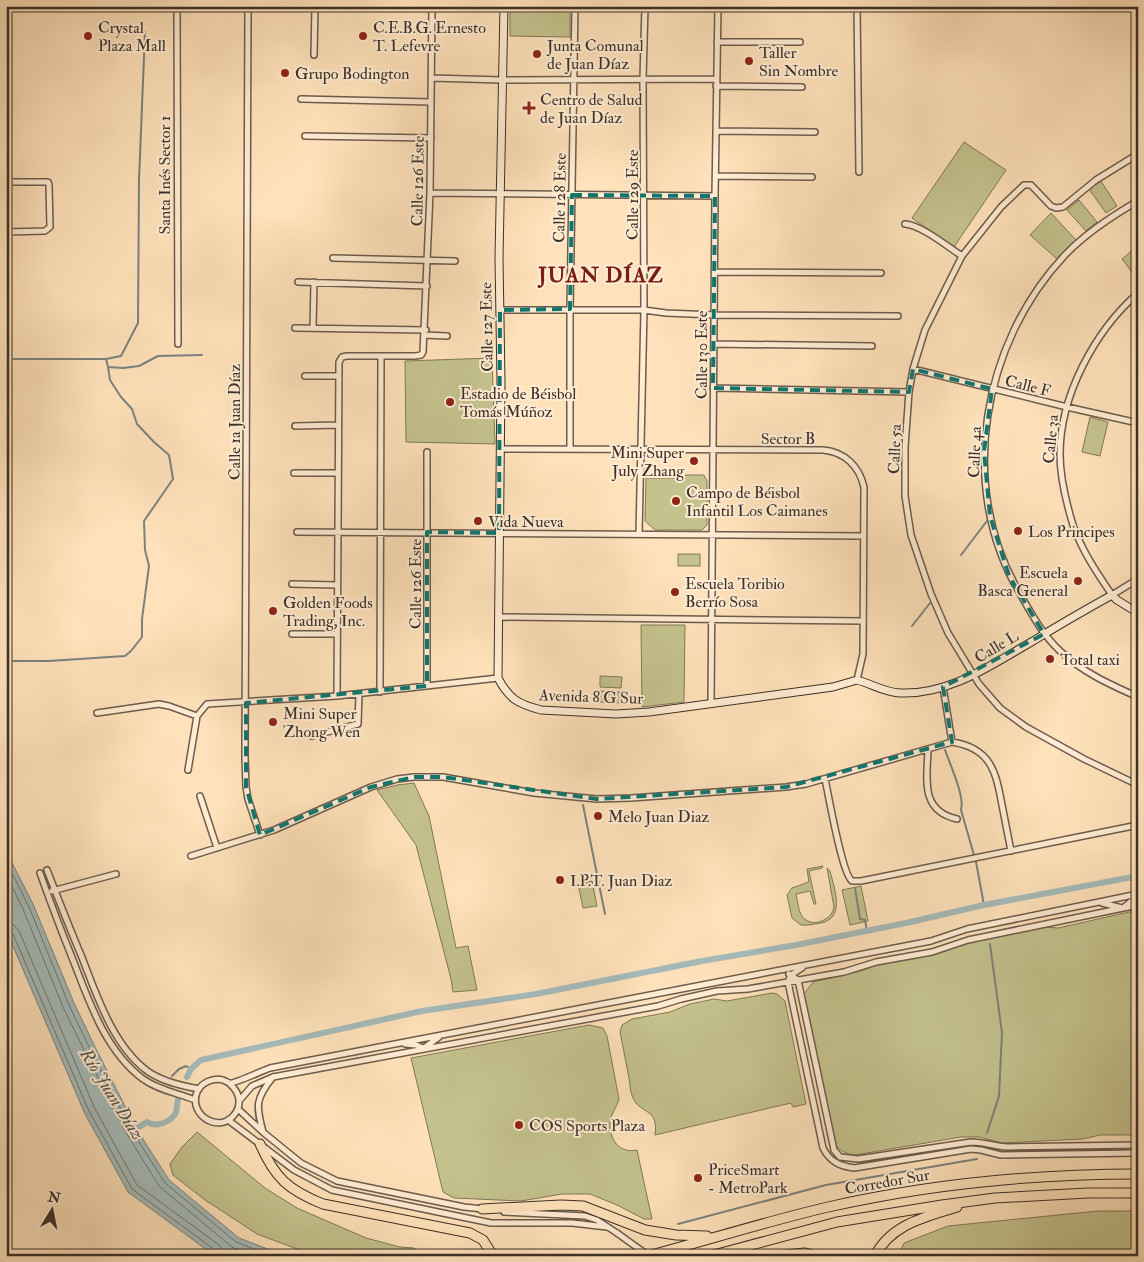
<svg xmlns="http://www.w3.org/2000/svg" width="1144" height="1262" font-family="'IM FELL Double Pica',serif">
<style>
.green{fill:#c4c28d;stroke:#80795a}
.water{fill:#a5bbba;stroke:#7b8380}
.lines{fill:none;stroke-linecap:round;stroke-linejoin:round}
.shore{stroke:#707671;stroke-width:1}
.stream{stroke:#7b8380;stroke-width:2}
.canal{stroke:#a5bbba;stroke-width:6}
.street-casing{stroke:#6d5c4d;stroke-width:8}
.secondary-casing{stroke:#3c3028;stroke-width:9}
.highway-casing{stroke:#3c3028;stroke-width:11}
.street{stroke:#ffecd3;stroke-width:5}
.secondary{stroke:#ffecd3;stroke-width:7}
.highway{stroke:#ffe2bb;stroke-width:9}
.street-bridge-casing{stroke:#6d5c4d;stroke-width:8;stroke-linecap:butt}
.street-bridge{stroke:#ffecd3;stroke-width:5}
.marked{fill:none;stroke:#0f766e;stroke-width:4;stroke-dasharray:10 6;stroke-linejoin:round}
.poi-dot{fill:#8f2418;stroke:#ffecd3;stroke-width:2}
.labels{text-anchor:middle;stroke-width:4;stroke-linejoin:round;paint-order:stroke}
.poi-label{font-size:16px;fill:#3c3028;stroke:#ffecd3;text-anchor:start}
.street-label{font-size:16px;fill:#3c3028;stroke:#ffecd3}
.water-label{font-size:18px;font-style:italic;fill:#56534c;stroke:#ffecd3}
.district-label{font-size:21px;font-weight:bold;letter-spacing:1px;fill:#7a1f14;stroke:#ffecd3}
</style>
<rect width="100%" height="100%" fill="#ffe2bb"/>
<filter id="stains"><feTurbulence type="fractalNoise" baseFrequency=".004" numOctaves="4"/><feColorMatrix values="0 0 0 0 .2 0 0 0 0 .09 0 0 0 0 .02 0 0 0 .5 -.17"/></filter>
<radialGradient id="worn" r=".72"><stop offset=".6" stop-color="#630" stop-opacity="0"/><stop offset="1" stop-color="#630" stop-opacity=".3"/></radialGradient>
<path class="green" d="M510,6H570V37L510,36Z
M964,142L1006,170L954,247L912,218Z
M1101,181L1117,206L1106,213L1089,189Z
M1079,200L1097,222L1086,231L1067,210Z
M1051,213L1076,240L1057,259L1030,235Z
M1133,250L1138,256V280L1122,259Z
M492,358L495,444L406,442L405,361Z
M1090,417L1108,422L1100,456L1082,452Z
M686,475H704L707,481V525L702,530H655L645,521L646,478H683Z
M678,554H700V566H678Z
M641,625H685L684,702L642,707Z
M600,676L622,677L621,688L600,687Z
M600,691L621,692V703L600,702Z
M414,783L429,816L456,948L468,946L477,990L453,992L451,979L416,845L377,790L397,785Z
M823,866L822,868L809,871L816,904H814L810,891L796,894C798,902 798,915 806,920C816,927 833,918 834,907L827,868L830,871C834,888 846,918 821,923C814,924 807,926 801,925L792,918L787,895L792,888L809,882L807,869Z
M592,881L597,906L583,908L578,884Z
M861,886L868,921L850,925L842,890Z
M1138,910V1135H1100L1083,1139L1002,1143L979,1137H961L855,1155C844,1154 838,1150 833,1140L804,994L813,982L861,971L877,965L934,954L966,943L1045,927L1058,928Z
M772,993L777,994L785,1001L806,1104L793,1107L791,1103L655,1135C659,1108 640,1114 633,1098C630,1092 630,1084 629,1078C626,1063 623,1047 620,1032L622,1025L632,1019L670,1012L690,1004L714,999L727,1001Z
M589,1025L603,1028L607,1036L619,1099C617,1107 611,1114 610,1122C609,1139 619,1154 637,1150L652,1219H644L617,1205L590,1194H562L521,1201L454,1198L443,1192L411,1058Z
M197,1132L265,1188L297,1208L366,1238L400,1247L414,1248L421,1256H329L300,1250L257,1234L205,1200L173,1175L170,1164L182,1147Z
M1098,1211H1138V1256H898L904,1243L948,1226Z"/>
<path class="water" d="M6,851L33,904L74,1003L95,1047L136,1128L169,1180L239,1238L286,1256H215L128,1192L85,1114L6,930Z"/>
<g class="lines">
<path class="shore" d="M6,861L29,907L69,1005L90,1049L132,1131L165,1183L236,1242L272,1256
M6,874L23,909L63,1007L85,1052L127,1134L159,1186L232,1247L254,1256
M6,924L14,925L19,931L95,1109L137,1185L219,1245L223,1250L224,1256
M6,930L10,931L13,934L89,1111L132,1189L215,1250L217,1256"/>
<path class="stream" d="M12,359H106L121,356L138,323L139,180L145,32
M106,359L108,367L123,368L139,366L158,356L202,355
M961,555L987,521
M912,626L930,603
M6,661H49L125,656L131,651L142,637V619L149,566L145,550L144,521L173,479L169,455L154,442L137,424L132,409L121,397L110,380L108,367
M945,750C950,764 965,797 961,810L974,855
M583,805L605,914
M976,862L984,905
M855,888L860,919L865,920L867,932
M172,1076L179,1069L186,1066L191,1069
M987,1133L999,1096L1002,1033L990,944
M678,1224L826,1185L977,1159"/>
<path class="canal" d="M187,1077L191,1069L201,1060L422,1011L536,994L702,961L796,945L906,923L984,905L1138,876
M131,1132L147,1122C156,1128 172,1122 176,1112C177,1109 177,1103 178,1099"/>
<g class="street-casing">
<path id="street" d="M177,6L178,344
M248,6L245,756L246,787L248,799L260,835
M857,6L859,172
M717,42H800
M314,55L315,6
M431,78L502,80L716,79
M716,86L802,87
M301,99L431,102
M716,131L815,132
M305,136L431,138
M1138,154L1096,180L1063,207L1056,208L1051,206L1031,185H1024L1001,207L962,256L925,330L913,369L909,392L905,447V496L911,535L931,594L948,633L979,684L1000,708L1026,727L1084,759L1138,785
M716,176L812,177
M430,193L715,196
M1138,201C1112,216 1086,233 1065,255C982,343 957,486 1019,592C1031,613 1042,634 1060,651C1082,672 1111,685 1138,697
M905,224C921,225 948,247 962,256
M6,232L45,231L50,227L49,185L48,182H10L8,184L7,222
M333,258L455,261
M714,272L881,273
M298,282L427,286
M1138,293C1095,331 1060,395 1060,454C1060,478 1066,502 1073,525C1082,551 1097,573 1112,595L1138,579
M500,310H644L666,313L714,315L898,316
M295,328L426,330
M313,328L314,282
M425,335L447,336
M714,344L872,346
M913,369L1067,407L1138,423
M305,376H339
M713,388L909,392
M295,426L338,425
M500,449L823,450C845,452 859,466 864,487L863,654L857,680
M570,449V309L575,6
M294,473H338
M297,532L863,536
M639,534L644,310L643,79L645,6
M292,584L336,585
M498,617L863,621
M292,634H336
M427,686V452
M943,687L952,742
M380,692L381,356
M337,696L339,362L342,357L347,356H415L421,355L423,352L430,193L432,6
M711,704L715,196L718,6
M97,713L159,704L169,706L197,716
M312,736L358,724L359,694
M928,750C927,779 920,811 957,819
M188,770L197,716L207,704L337,696L498,678
M825,779C829,797 842,874 852,881H861L1138,825
M200,796L217,848
M191,856L274,830L371,787L397,779L414,777H443L534,793L597,799L631,798L786,787L806,784L952,742C991,748 996,772 1002,805C1005,820 1008,835 1011,851
M47,870C58,898 69,927 81,955C96,993 112,1044 146,1070C160,1081 182,1086 199,1089
M40,873C50,901 60,928 71,955C88,998 104,1050 143,1079C158,1090 178,1093 195,1100
M52,891L116,874
M1102,903L1122,908
M1123,908L1138,896
M802,968L791,975L788,982L823,1148C830,1162 840,1166 854,1168L971,1149L981,1150L1001,1155L1138,1153
M789,974L798,980L834,1150L840,1157L858,1159L971,1142C983,1142 994,1146 1007,1147L1138,1145
M405,1044L416,1045L423,1048
M424,1048L439,1037
M230,1084C239,1092 243,1104 234,1115C219,1134 188,1115 197,1092C201,1083 213,1077 223,1080C226,1081 228,1083 230,1083C234,1084 264,1070 270,1068L931,941L967,929L1138,894
M239,1101L252,1086L273,1077L658,1006L681,999L717,991L748,989L844,972L876,962L932,952L968,940L1138,905
M238,1109L264,1133L301,1163L337,1181L464,1207L483,1209
M228,1120L294,1170L332,1190L491,1223H572L607,1227
M263,1132C256,1106 255,1099 273,1077
M504,1212L585,1216L597,1220L617,1233"/>
</g>
<g class="secondary-casing">
<path id="secondary" d="M504,6L499,258L501,382L498,678C509,699 518,704 541,710L616,714L649,712L833,687L857,680C872,684 883,692 900,693C950,695 991,665 1033,641C1059,625 1085,610 1112,595L1117,600L1138,613"/>
</g>
<g class="highway-casing">
<path id="highway" d="M260,1144C275,1178 288,1190 323,1204L470,1233L483,1240L493,1256
M482,1209L561,1205L583,1206L645,1230L676,1235L707,1236
M648,1256C708,1240 768,1221 828,1207C930,1184 1034,1174 1138,1174
M710,1256L837,1222L942,1205L995,1198L1088,1193H1138
M777,1256L805,1253L817,1256
M875,1256C891,1224 926,1217 957,1207"/>
</g>
<use href="#street" class="street"/>
<use href="#secondary" class="secondary"/>
<use href="#highway" class="highway"/>
<g class="street-bridge-casing">
<path id="street-bridge" d="M617,1233L649,1256"/>
</g>
<use href="#street-bridge" class="street-bridge"/>
</g>
<path class="marked" d="M572,195L715,196L713,388L909,392L913,369L992,389L984,451L990,516L1009,576L1044,634L943,687L952,742L786,787L597,799L443,777H414L371,787L260,835L246,787V703L427,686V532L499,533L500,310L570,309Z"/>
<g class="poi-dot">
<circle cx="88" cy="36" r="5"/>
<circle cx="363" cy="36" r="5"/>
<circle cx="537" cy="54" r="5"/>
<circle cx="749" cy="61" r="5"/>
<circle cx="285" cy="73" r="5"/>
<path d="M526.5 100.5h5v5h5v5h-5v5h-5v-5h-5v-5h5z"/>
<circle cx="450" cy="402" r="5"/>
<circle cx="694" cy="461" r="5"/>
<circle cx="676" cy="501" r="5"/>
<circle cx="478" cy="521" r="5"/>
<circle cx="1018" cy="531" r="5"/>
<circle cx="1078" cy="581" r="5"/>
<circle cx="675" cy="592" r="5"/>
<circle cx="273" cy="611" r="5"/>
<circle cx="1050" cy="659" r="5"/>
<circle cx="273" cy="722" r="5"/>
<circle cx="598" cy="816" r="5"/>
<circle cx="560" cy="880" r="5"/>
<circle cx="519" cy="1125" r="5"/>
<circle cx="698" cy="1178" r="5"/>
</g>
<g class="labels">
<g class="poi-label">
<text x="98" y="33">Crystal<tspan x="98" dy="18">Plaza Mall</tspan></text>
<text x="373" y="33">C.E.B.G. Ernesto<tspan x="373" dy="18">T. Lefevre</tspan></text>
<text x="547" y="51">Junta Comunal<tspan x="547" dy="18">de Juan Díaz</tspan></text>
<text x="759" y="58">Taller<tspan x="759" dy="18">Sin Nombre</tspan></text>
<text x="295" y="79">Grupo Bodington</text>
<text x="540" y="105">Centro de Salud<tspan x="540" dy="18">de Juan Díaz</tspan></text>
<text x="460" y="399">Estadio de Béisbol<tspan x="460" dy="18">Tomás Múñoz</tspan></text>
<text x="684" y="458" text-anchor="end">Mini Super<tspan x="684" dy="18">July Zhang</tspan></text>
<text x="686" y="498">Campo de Béisbol<tspan x="686" dy="18">Infantil Los Caimanes</tspan></text>
<text x="488" y="527">Vida Nueva</text>
<text x="1028" y="537">Los Principes</text>
<text x="1068" y="578" text-anchor="end">Escuela<tspan x="1068" dy="18">Basca General</tspan></text>
<text x="685" y="589">Escuela Toribio<tspan x="685" dy="18">Berrío Sosa</tspan></text>
<text x="283" y="608">Golden Foods<tspan x="283" dy="18">Trading, Inc.</tspan></text>
<text x="1060" y="665">Total taxi</text>
<text x="283" y="719">Mini Super<tspan x="283" dy="18">Zhong Wen</tspan></text>
<text x="608" y="822">Melo Juan Diaz</text>
<text x="570" y="886">I.P.T. Juan Diaz</text>
<text x="529" y="1131">COS Sports Plaza</text>
<text x="708" y="1175">PriceSmart<tspan x="708" dy="18">- MetroPark</tspan></text>
</g>
<g class="street-label">
<text transform="translate(164 175) rotate(-90)" y="6">Santa Inés Sector 1</text>
<text transform="translate(417 181) rotate(-89)" y="6">Calle 126 Este</text>
<text transform="translate(632 195) rotate(-90)" y="6">Calle 129 Este</text>
<text transform="translate(559 198) rotate(-89)" y="6">Calle 128 Este</text>
<text transform="translate(486 327) rotate(-91)" y="6">Calle 127 Este</text>
<text transform="translate(701 355) rotate(-90)" y="6">Calle 130 Este</text>
<text transform="translate(1028 385) rotate(14)" y="6">Calle F</text>
<text transform="translate(234 422) rotate(-90)" y="6">Calle 1a Juan Díaz</text>
<text x="788" y="444">Sector B</text>
<text transform="translate(1050 439) rotate(-85)" y="6">Calle 3a</text>
<text transform="translate(894 449) rotate(-88)" y="6">Calle 5a</text>
<text transform="translate(974 452) rotate(-88)" y="6">Calle 4a</text>
<text transform="translate(415 584) rotate(-90)" y="6">Calle 126 Este</text>
<text transform="translate(996 646) rotate(-31)" y="6">Calle L</text>
<text transform="translate(591 696) rotate(2)" y="6">Avenida 8 G Sur</text>
<text transform="translate(887 1181) rotate(-10)" y="6">Corredor Sur</text>
</g>
<g class="water-label">
<text transform="translate(112 1094) rotate(58)" y="6">Río Juan Díaz</text>
</g>
<g class="district-label">
<text x="601" y="282">JUAN DÍAZ</text>
</g>
</g>
<rect width="1144" height="1262" fill="none" stroke="#ffe2bb" stroke-width="25"/>
<rect x="8" y="8" width="1129" height="1247" fill="none" stroke="#3c3028" stroke-width="2.5"/>
<rect x="12" y="12" width="1119" height="1237" fill="none" stroke="#3c3028"/>
<g transform="translate(52 1210) rotate(10)" stroke="#ffecd3" stroke-width="4" paint-order="stroke">
<path d="M0-4L9 19L0 12L-9 19Z" fill="#3c3028"/>
<text y="-8" font-size="14" font-weight="bold" text-anchor="middle" fill="#3c3028">N</text>
</g>
<rect width="100%" height="100%" filter="url(#stains)"/>
<rect width="100%" height="100%" fill="url(#worn)"/>
</svg>
